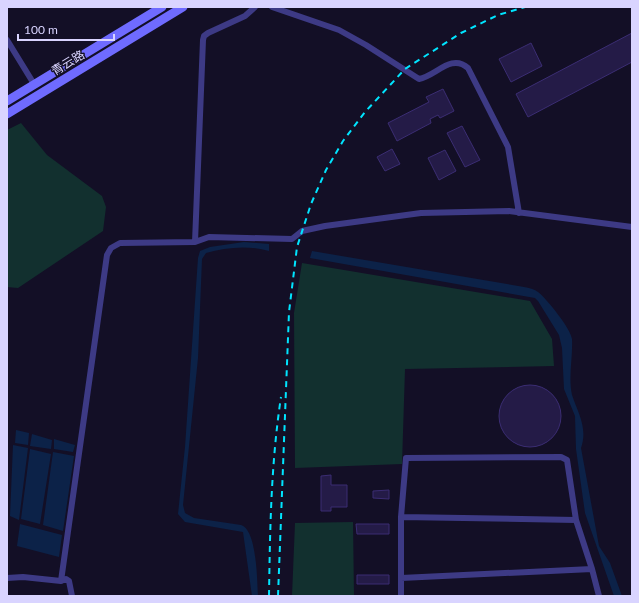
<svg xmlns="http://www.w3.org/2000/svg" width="639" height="603" font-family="Lato,'Noto Sans SC',sans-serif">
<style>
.green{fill:#12302f}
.water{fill:#0c2248}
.building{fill:#241b47;stroke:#3b2d73}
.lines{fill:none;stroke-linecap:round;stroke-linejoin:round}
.street{stroke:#3d3a85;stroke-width:6}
.secondary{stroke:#6f6bff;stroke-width:9}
.rail{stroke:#00e5ff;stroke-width:2;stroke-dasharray:6 5;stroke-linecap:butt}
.labels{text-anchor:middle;stroke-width:3;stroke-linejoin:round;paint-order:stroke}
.street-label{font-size:12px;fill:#d9d4ff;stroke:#130f26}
</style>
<rect width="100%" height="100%" fill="#130f26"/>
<path class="green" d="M21,123L47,155L102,196L106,207L103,231L18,288L7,287V130Z
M302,263L530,301L552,339L554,366L405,369L402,464L295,468L294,313Z
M353,522L354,596H292L295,523Z"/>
<path class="water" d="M244,242L269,244V251C249,245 226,247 206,253L202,259L198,358L183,505L185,513L194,518L241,525C257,530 257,580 258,596H252L243,532L185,522L178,514L185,447L198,258L200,251L210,247Z
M312,251L524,287C529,288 534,289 538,292C547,299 571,329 572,339C573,357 568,377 572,395C578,413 588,428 581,448L599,546L610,563L622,596H614L585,513L576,449L575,416L564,389L562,348L559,335L538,301L535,298L310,258Z
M16,430L29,433L28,445L15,443Z
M32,434L52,440L51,449L30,446Z
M54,439L75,445L73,452L54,449Z
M13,445L28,448L19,520L10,516Z
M30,449L51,454L40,524L21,519Z
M53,452L74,456L63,531L43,525Z
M20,524L62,535L59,557L17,546Z"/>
<path class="building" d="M632,33V62L528,117L516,94Z
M531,43L542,66L511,82L499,59Z
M443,89L454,111L440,118L438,115L430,119L431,123L397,141L388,123L429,102L426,97Z
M462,126L480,160L465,167L447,133Z
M392,149L400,164L385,171L377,157Z
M445,150L456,171L439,180L428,158Z
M499 416a31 31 0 1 1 62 0a31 31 0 1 1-62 0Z
M331,475V485H347V507H331V511H321V476Z
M389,490V499L373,498V491Z
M356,524H389V534H357Z
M357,575H389V584H357Z"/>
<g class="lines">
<path class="street" d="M272,7L339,30L366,45L419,79C436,76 451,53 468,68L508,147L519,213
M7,40L34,84
M195,242L209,237L292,239L302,231L325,226L421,213L509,211L632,227
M592,569L599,596
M7,578L23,577L61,581L66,579L69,581L72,596
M401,578L592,569L576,520L401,517
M61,581L107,255L111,248L120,243L195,242L203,40L204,36L208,33L245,16L255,7
M401,596V517L406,458L561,457L567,460L576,520"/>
<path class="secondary" d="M7,101L162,7
M7,114L183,7"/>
<path class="rail" d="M269,596C270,529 271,463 281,397
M278,596L289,312L297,247L311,204L326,170L343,141L365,112L405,69L461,33L498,15L525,7"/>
</g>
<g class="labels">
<g class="street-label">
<text transform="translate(68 63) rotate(-31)" y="4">青云路</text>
</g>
</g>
<rect width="639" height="603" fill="none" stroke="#d9d4ff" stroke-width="16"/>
<path d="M18 34v6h96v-6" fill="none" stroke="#d9d4ff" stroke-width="2"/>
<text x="24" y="34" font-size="12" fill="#d9d4ff" stroke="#130f26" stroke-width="3" paint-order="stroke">100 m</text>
</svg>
